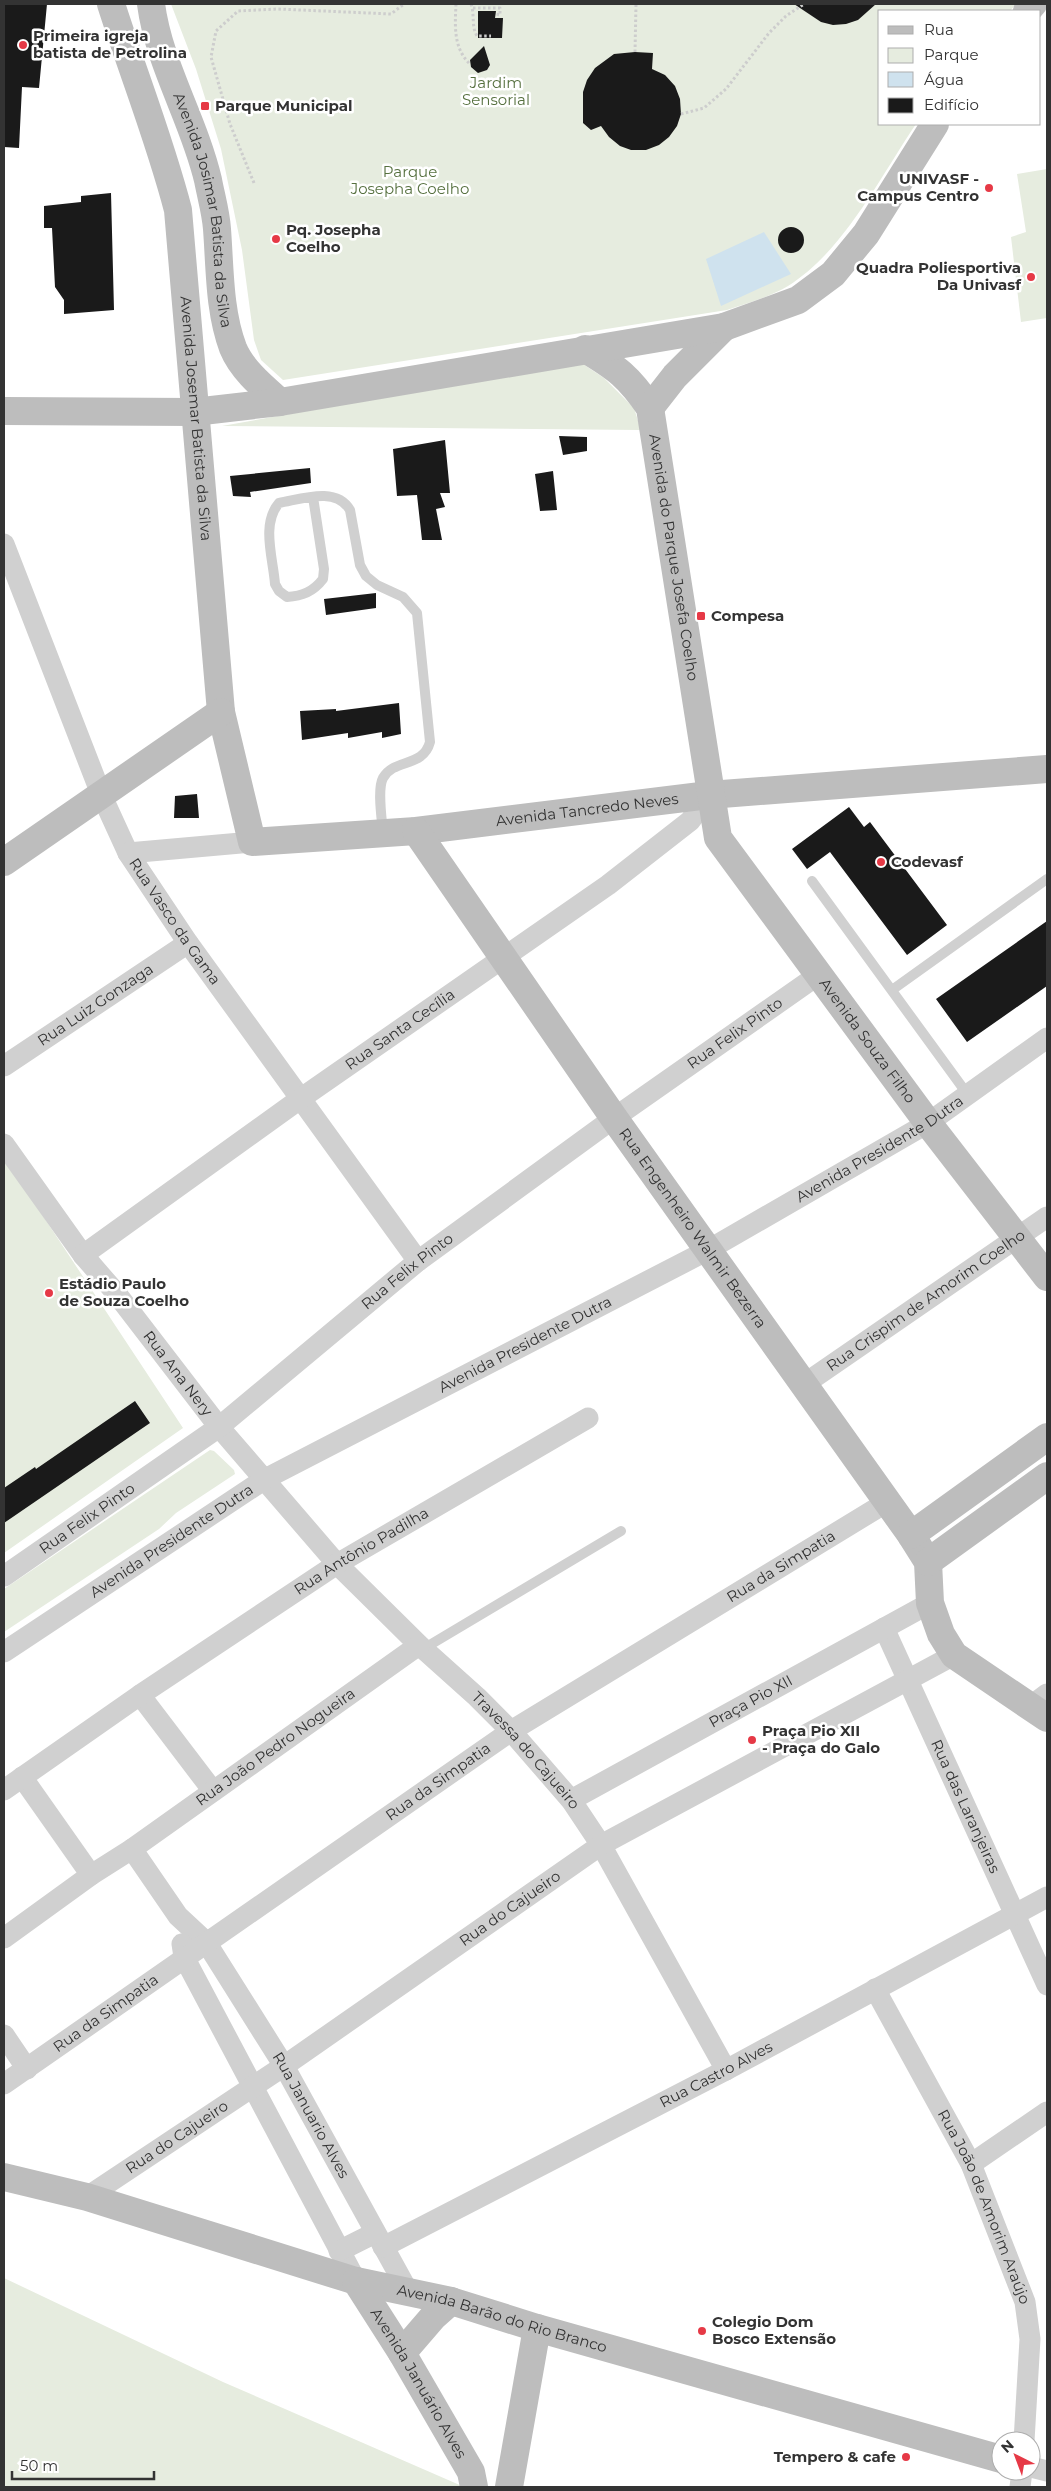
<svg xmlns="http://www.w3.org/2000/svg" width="1051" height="2491" font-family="Montserrat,sans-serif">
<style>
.green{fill:#e6ecdf}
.water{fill:#cfe2ee}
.building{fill:#1a1a1a}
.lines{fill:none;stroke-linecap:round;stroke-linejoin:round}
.path{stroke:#cdcdcd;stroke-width:3;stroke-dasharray:2.5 2.5;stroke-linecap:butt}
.lane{stroke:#d0d0d0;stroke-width:10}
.street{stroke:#d0d0d0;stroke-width:21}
.secondary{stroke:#bdbdbd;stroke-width:28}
.poi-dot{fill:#e63946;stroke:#fff;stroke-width:2}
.labels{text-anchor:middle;stroke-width:5;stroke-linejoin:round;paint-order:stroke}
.poi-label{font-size:15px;font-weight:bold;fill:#333;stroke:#fff;text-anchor:start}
.park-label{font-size:15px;fill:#56703f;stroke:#fff}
.street-label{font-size:15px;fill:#333;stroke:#fff}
</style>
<rect width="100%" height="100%" fill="#fff"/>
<path class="green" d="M171,4H1016L1010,11H880V124H916C880,177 844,251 788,286C770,297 747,303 727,310L283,380L261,360L254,340L242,250L221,149L196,69Z
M1047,169V318L1021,322L1011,237L1026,232L1017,174Z
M580,362L604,378L634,408L641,430L222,426Z
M4,1157L183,1428L4,1553Z
M210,1450L214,1451L234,1470L235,1474L176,1513L159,1529L4,1632V1589Z
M4,2278L223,2382L462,2486L4,2487Z"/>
<path class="water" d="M764,232L791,274L721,306L706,259Z"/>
<path class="building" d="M4,4H47L39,88L22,87L19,148L4,147Z
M794,4H876L858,20L846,24L833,25L821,22Z
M478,11H496L495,18H503L502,38H478Z
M484,46L490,65L487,70L478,73L471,67L470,60Z
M635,52L653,53L652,69L665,75L675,86L680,99L681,114L677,126L669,137L659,145L646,150H631L620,146L609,137L601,126L591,130L583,123V92L587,80L595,68L614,54Z
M111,193L114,310L64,314V300L55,287L52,228H44V206L81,202V196Z
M778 240a13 13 0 1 1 26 0a13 13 0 1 1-26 0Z
M559,436L587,437V451L563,455Z
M445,440L450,493H440L445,507L436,509L442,540H422L417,495L397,496L393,449Z
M310,468L311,483L250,492L251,497L233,496L230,476Z
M553,471L557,510L540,511L535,474Z
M376,593V608L326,615L324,599Z
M399,703L401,734L382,738V732L348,738V733L302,740L300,711L336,709V711Z
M197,794L199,818H174L175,796Z
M849,807L864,827L870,822L947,925L907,955L830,852L807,869L792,849Z
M1047,921V986L967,1042L936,999Z
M135,1401L150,1423L4,1523V1488L35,1467L36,1469Z"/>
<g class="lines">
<path class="path" d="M456,4C455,25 453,48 470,64
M471,4C475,15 471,26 477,36H491
M473,8H500V15L496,14
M635,52L636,4
M681,114L704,108L726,89L769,33L786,16L804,4
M254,183L230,124L211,57L216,31L238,11L278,9L391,14L404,4"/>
<path class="lane" d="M313,497L324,569L323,579C313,592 302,596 287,597L279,591L275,584C273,558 261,524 279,503C302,499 336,486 350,510L360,565L366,576L377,585L403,597L417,613L430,742C423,768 394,758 383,778C377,789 382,820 383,833
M812,881L968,1095
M892,990L1047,879
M423,1649L621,1531"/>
<g class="street">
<path id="s1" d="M4,544L101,794L128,853L188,943L418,1261"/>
<path d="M128,853L252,842"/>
<path id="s2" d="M4,1066L188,943"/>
<path id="s3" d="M4,1144L83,1255L116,1293L219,1427L337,1564L419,1645L477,1697L511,1731L571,1800L601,1845L726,2070"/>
<path id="s4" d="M83,1255L300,1099L608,885L690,821L709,795"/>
<path id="s5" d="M803,1385L1047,1217"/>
<path id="s6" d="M4,1576L219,1427L418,1261L614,1118L818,975"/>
<path id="s7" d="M884,1628L1047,1985"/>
<path id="s8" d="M4,1652L265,1479L708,1250L928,1123L1047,1038"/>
<path d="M140,1695L213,1791"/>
<path d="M1031,1706L1047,1694"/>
<path d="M22,1777L91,1875"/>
<path id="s9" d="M4,1790L140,1695L337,1564L588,1418"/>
<path id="s10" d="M571,1800L930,1603"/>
<path id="s11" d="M132,1849L178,1916L206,1942L284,2066L409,2293"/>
<path id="s12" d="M4,1938L91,1875L132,1849L419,1645"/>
<path d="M182,1944L184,1957L356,2281"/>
<path id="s13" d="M875,1989L971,2164L1025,2302L1030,2339L1024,2441"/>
<path d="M4,2035L27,2069"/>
<path id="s14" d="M4,2084L511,1731L887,1502"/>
<path d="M971,2164L1047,2112"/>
<path id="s15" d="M87,2197L284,2066L601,1845L954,1655"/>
<path id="s16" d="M383,2247L726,2070L1047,1897"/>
<path d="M339,2251L375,2233"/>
<path d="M1031,2467L1047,2471"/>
<path d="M1020,2487L1022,2471"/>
</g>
<g class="secondary">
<path id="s17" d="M111,4C133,73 160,140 178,210L221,712L252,842L416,831L709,795L1047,769"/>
<path id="s18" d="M151,4C159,65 194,120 208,180C211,196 216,213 217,229C220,268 219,311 233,348C242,370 263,387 280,402"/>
<path d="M1027,11L1033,4"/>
<path id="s19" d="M585,349C617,368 629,377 650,408L718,838L928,1123L1047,1277"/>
<path d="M650,408L675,376L724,327"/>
<path d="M4,411L194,412L280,402L724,327L798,300L833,274L866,234L935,124"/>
<path id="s20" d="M416,831L614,1118L911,1535L928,1562L930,1603L941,1634L954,1655L1047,1718"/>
<path d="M4,862L221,712"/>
<path d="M911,1535L1047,1437"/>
<path d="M928,1562L1047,1476"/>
<path id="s21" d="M4,2177L87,2197L356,2281L451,2301L537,2328L1001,2459"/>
<path id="s22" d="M356,2281L402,2353L471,2472L474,2487"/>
<path d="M402,2353L433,2317L451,2301"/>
<path d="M509,2487L537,2328"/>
</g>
</g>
<g class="poi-dot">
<circle cx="23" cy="45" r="5"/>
<rect x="200" y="101" width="10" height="10" rx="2.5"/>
<circle cx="989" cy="188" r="5"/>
<circle cx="276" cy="239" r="5"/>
<circle cx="1031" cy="277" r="5"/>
<rect x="696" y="611" width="10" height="10" rx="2.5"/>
<circle cx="881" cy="862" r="5"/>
<circle cx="49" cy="1293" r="5"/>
<circle cx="752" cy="1740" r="5"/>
<circle cx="702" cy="2331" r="5"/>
<circle cx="906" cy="2457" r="5"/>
</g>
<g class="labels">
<g class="poi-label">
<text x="33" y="41">Primeira igreja<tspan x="33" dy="17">batista de Petrolina</tspan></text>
<text x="215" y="111">Parque Municipal</text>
<text x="979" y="184" text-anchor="end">UNIVASF -<tspan x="979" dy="17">Campus Centro</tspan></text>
<text x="286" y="235">Pq. Josepha<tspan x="286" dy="17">Coelho</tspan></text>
<text x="1021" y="273" text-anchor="end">Quadra Poliesportiva<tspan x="1021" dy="17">Da Univasf</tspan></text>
<text x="711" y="621">Compesa</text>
<text x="891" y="867">Codevasf</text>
<text x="59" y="1289">Estádio Paulo<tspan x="59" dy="17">de Souza Coelho</tspan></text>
<text x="762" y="1736">Praça Pio XII<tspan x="762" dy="17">- Praça do Galo</tspan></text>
<text x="712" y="2327">Colegio Dom<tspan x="712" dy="17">Bosco Extensão</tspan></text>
<text x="896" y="2462" text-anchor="end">Tempero &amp; cafe</text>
</g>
<g class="park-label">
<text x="496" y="88">Jardim<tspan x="496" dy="17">Sensorial</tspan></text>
<text x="410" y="177">Parque<tspan x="410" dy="17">Josepha Coelho</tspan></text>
</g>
<g class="street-label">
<text dy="5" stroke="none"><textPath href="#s18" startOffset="214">Avenida Josimar Batista da Silva</textPath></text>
<text dy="5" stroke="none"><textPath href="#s17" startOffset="426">Avenida Josemar Batista da Silva</textPath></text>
<text dy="5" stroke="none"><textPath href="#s19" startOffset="240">Avenida do Parque Josefa Coelho</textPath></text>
<text dy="5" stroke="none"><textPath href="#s17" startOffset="1191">Avenida Tancredo Neves</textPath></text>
<text dy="5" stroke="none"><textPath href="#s1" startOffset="416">Rua Vasco da Gama</textPath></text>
<text dy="5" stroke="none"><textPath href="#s2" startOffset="110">Rua Luiz Gonzaga</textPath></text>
<text dy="5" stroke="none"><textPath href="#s4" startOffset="389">Rua Santa Cecília</textPath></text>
<text dy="5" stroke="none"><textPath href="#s6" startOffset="911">Rua Felix Pinto</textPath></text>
<text dy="5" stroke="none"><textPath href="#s19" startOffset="776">Avenida Souza Filho</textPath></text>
<text dy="5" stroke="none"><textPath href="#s8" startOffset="1011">Avenida Presidente Dutra</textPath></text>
<text dy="5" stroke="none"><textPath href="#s20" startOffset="484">Rua Engenheiro Walmir Bezerra</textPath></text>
<text dy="5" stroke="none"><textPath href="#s6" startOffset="506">Rua Felix Pinto</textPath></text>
<text dy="5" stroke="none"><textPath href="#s5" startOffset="149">Rua Crispim de Amorim Coelho</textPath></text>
<text dy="5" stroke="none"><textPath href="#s8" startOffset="606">Avenida Presidente Dutra</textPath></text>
<text dy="5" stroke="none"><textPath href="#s3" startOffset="288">Rua Ana Nery</textPath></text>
<text dy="5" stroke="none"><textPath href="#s6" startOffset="101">Rua Felix Pinto</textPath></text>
<text dy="5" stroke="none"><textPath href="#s8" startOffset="201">Avenida Presidente Dutra</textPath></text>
<text dy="5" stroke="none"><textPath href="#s9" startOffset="430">Rua Antônio Padilha</textPath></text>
<text dy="5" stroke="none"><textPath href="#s14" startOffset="934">Rua da Simpatia</textPath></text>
<text dy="5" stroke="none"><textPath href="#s10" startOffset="205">Praça Pio XII</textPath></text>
<text dy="5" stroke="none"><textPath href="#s12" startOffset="332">Rua João Pedro Nogueira</textPath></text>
<text dy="5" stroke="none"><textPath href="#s3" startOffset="802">Travessa do Cajueiro</textPath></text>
<text dy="5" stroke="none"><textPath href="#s14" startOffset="529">Rua da Simpatia</textPath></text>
<text dy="5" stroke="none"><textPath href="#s7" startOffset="196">Rua das Laranjeiras</textPath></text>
<text dy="5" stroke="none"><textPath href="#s15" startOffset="512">Rua do Cajueiro</textPath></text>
<text dy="5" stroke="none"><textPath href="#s14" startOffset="124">Rua da Simpatia</textPath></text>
<text dy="5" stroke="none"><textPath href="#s16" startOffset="375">Rua Castro Alves</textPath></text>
<text dy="5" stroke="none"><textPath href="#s11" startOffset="322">Rua Januario Alves</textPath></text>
<text dy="5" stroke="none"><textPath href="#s15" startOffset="108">Rua do Cajueiro</textPath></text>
<text dy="5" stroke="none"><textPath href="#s13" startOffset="244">Rua João de Amorim Araújo</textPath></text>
<text dy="5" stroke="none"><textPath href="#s21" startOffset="518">Avenida Barão do Rio Branco</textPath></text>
<text dy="5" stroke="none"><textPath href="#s22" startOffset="120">Avenida Januário Alves</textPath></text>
</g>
</g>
<rect width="1051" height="2491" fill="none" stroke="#333333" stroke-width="10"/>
<rect x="878" y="10" width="162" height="115" fill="#ffffff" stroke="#adadad"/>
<rect x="888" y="26" width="25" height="8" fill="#bdbdbd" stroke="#adadad"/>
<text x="924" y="35" font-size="15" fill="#333333">Rua</text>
<rect x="888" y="48" width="25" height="15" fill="#e6ecdf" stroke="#adadad"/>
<text x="924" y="60" font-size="15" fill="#333333">Parque</text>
<rect x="888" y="72" width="25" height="15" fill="#cfe2ee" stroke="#adadad"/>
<text x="924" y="85" font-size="15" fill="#333333">Água</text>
<rect x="888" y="98" width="25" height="15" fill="#1a1a1a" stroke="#adadad"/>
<text x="924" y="110" font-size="15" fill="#333333">Edifício</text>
<g transform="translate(1016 2456) rotate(318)"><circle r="24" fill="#ffffff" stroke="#adadad"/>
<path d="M0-4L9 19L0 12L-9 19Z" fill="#e63946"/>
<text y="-8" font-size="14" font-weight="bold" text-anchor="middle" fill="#333333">N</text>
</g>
<path d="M12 2471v8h142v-8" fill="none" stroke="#333333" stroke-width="2.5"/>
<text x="20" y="2471" font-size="15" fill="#333333" stroke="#ffffff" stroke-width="4" paint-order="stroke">50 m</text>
</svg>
